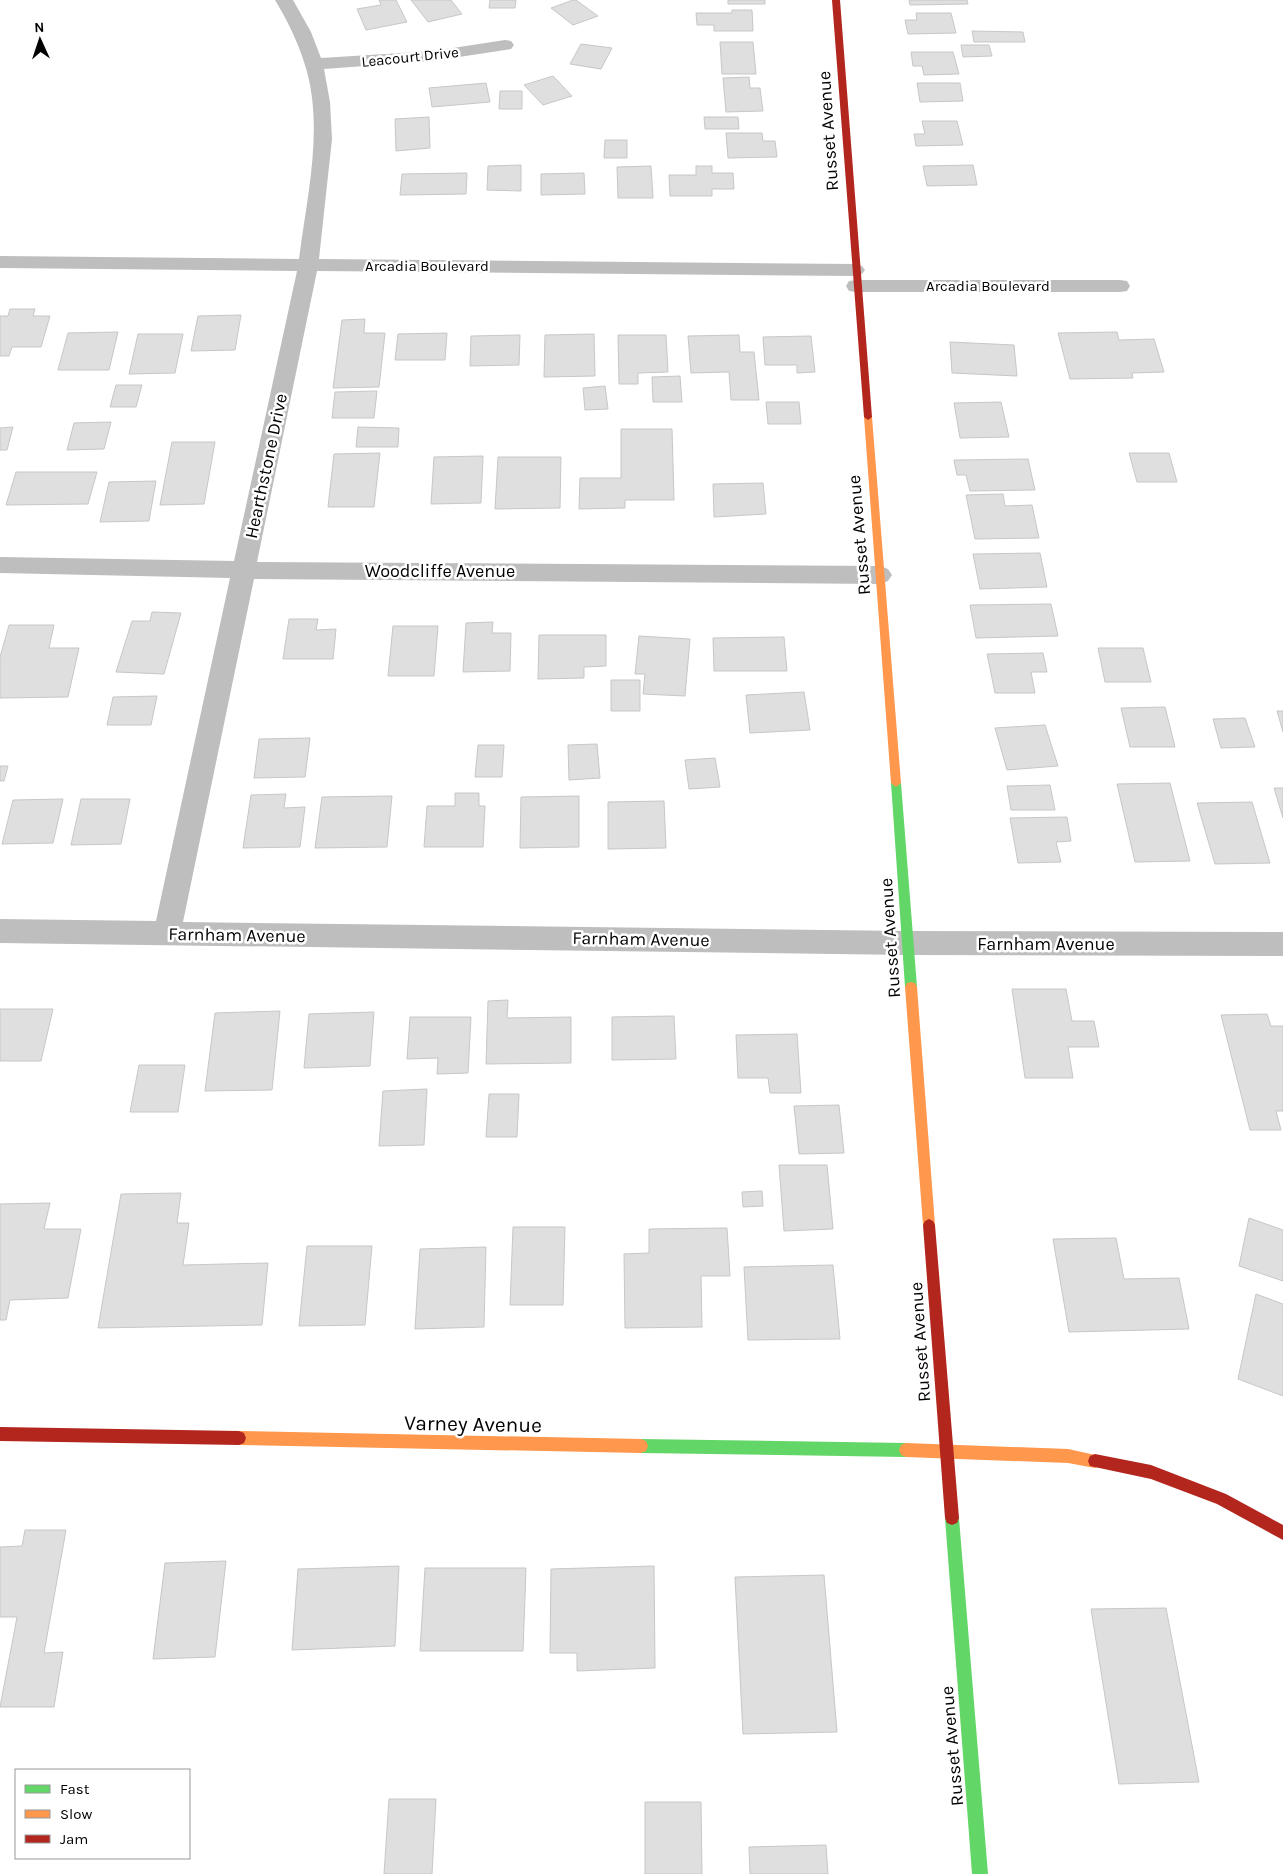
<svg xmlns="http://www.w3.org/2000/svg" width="1283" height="1874" font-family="Karla,sans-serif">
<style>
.building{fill:#dfdfdf;stroke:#c7c7c7}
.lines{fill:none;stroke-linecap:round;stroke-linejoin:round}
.street{fill:#bebebe;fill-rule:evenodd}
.fast{fill:#63d668;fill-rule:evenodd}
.slow{fill:#ff974d;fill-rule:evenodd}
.jam{fill:#b3261e;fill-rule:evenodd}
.labels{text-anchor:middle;stroke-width:5;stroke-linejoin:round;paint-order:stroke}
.far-street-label{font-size:15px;fill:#000;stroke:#fff}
.street-label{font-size:18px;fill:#000;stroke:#fff}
.near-street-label{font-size:21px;fill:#000;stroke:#fff}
</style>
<rect width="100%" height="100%" fill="#fff"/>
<path class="building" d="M379,0H396L407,22L366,30L357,9L381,5Z
M411,0H451L462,14L428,22Z
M490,0H516L515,8H489Z
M573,0H576L598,16L573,25L551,8Z
M728,0H765V4H728Z
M909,0H967L968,4L910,5Z
M732,10H752L753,31H714V25H697L696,13H732Z
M916,13H951L956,33L908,34L905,20H917Z
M972,31L1023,32L1025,42H974Z
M720,42H753L756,74H722Z
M581,44L612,48L601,69L570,64Z
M961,45H989L992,56L963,57Z
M911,52H953L959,74L924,75L922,66H913Z
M553,76L572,96L543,105L524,85Z
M749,77L750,88H760L763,111L726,112L723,78Z
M486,83L490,102L432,107L429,88Z
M917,83H960L963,101L920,102Z
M500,91H522V109H499Z
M429,117L430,148L396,151L395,119Z
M704,117H738L739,129H705Z
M922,121H957L963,145L916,146L914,134H925Z
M726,133H762L763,141H775L777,157L728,158Z
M605,140H627V158H604Z
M521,165V191L487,190L488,166Z
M973,165L977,185L927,186L923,166Z
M651,166L653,198H618L617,167Z
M696,166H712V173H733L734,189H712V196H670L669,175H696Z
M467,173L466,194L400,195L402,174Z
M584,173L585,194L541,195V174Z
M10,309H35L33,316H50L41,347H12L9,356H0V316H8Z
M241,315L235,350L191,351L198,316Z
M365,319L364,333H385L379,387L333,388L342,320Z
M118,332L109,370H58L68,333Z
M1117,332L1119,340L1154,339L1164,372L1132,373L1133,378L1070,379L1058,333Z
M447,333L445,360H395L398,334Z
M138,334H183L175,373L129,374Z
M594,334L595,376L544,377L545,335Z
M520,335L519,365L470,366L471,336Z
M618,335H666L668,372L638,373V384H619Z
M739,335L740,352H754L759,400H731L729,372L691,373L688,336Z
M811,336L815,372L797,373V365H765L763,337Z
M950,342L1014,345L1017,376L952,373Z
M680,376L682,402H653L652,377Z
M116,385H142L136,407H110Z
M605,386L608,409L585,410L583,388Z
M377,391L374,418H332L335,392Z
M766,402H799L801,424H768Z
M1001,402L1009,437L960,438L954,403Z
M111,422L104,449L67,450L74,423Z
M13,427L7,450H0V428Z
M358,427L399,428L398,447H356Z
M621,429H672L674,500H625V508L579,509L580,478H621Z
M172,442H215L204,504L160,505Z
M380,453L374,507H328L334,454Z
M1129,453H1169L1177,482H1137Z
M483,456L481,503L431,504L434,457Z
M498,457H561L560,508L495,509Z
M1028,459L1035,490L970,491L966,475H957L954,460Z
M16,472H97L88,504L6,505Z
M156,481L149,521L100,522L109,482Z
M763,483L766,514L714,517L713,484Z
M1003,494L1005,506L1032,505L1039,538L975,539L966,495Z
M1040,553L1047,587L980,589L973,554Z
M1051,604L1058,636L976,638L970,605Z
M152,612L181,613L164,674L116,672L132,621H150Z
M289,619H318L316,630L336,629L333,659H283Z
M493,622L492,633H511L510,671L463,672L466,623Z
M9,625H54L49,648H79L68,697L0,698V657Z
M393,626H438L434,676H388Z
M539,635H606V666L584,667V678L538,679Z
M639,636L690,639L685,696L643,694L645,674H635Z
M784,637L787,671H714L713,638Z
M1098,648H1143L1151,682H1105Z
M1043,653L1047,672H1031L1035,693H995L987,654Z
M611,680H640V711H611Z
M804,692L810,730L750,733L746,695Z
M157,696L151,725H107L113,697Z
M1165,707L1175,747H1130L1121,708Z
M1277,711H1283V732Z
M1245,718L1255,747L1221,748L1213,719Z
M1045,725L1058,766L1007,770L995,728Z
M310,738L305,777L254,778L259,739Z
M597,744L600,778L569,780L568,745Z
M478,745H504L502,777H475Z
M715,758L720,787L689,789L685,760Z
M0,766H8L4,781H0Z
M1170,783L1190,861L1135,862L1117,784Z
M1050,785L1055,810H1011L1007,786Z
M1274,788H1283V818Z
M455,793H479V806H485L483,847H424L427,806H455Z
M286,794L284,808L305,807L300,847L243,848L251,795Z
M392,796L387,847L315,848L322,797Z
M579,796V847L520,848L521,797Z
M63,799L53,843L2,844L13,800Z
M81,799H130L121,844L71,845Z
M664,801L666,848L608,849V802Z
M1252,802L1270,863L1215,864L1197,803Z
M1067,817L1071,841L1056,842L1061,862L1018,863L1010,818Z
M1012,989H1066L1072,1021H1094L1099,1047H1068L1073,1078H1025Z
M508,1000L507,1018L571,1017V1063L486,1064L488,1001Z
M0,1009H53L41,1061H0Z
M280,1011L272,1090L205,1091L215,1013Z
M374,1012L370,1066L304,1068L309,1014Z
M1267,1014L1271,1026H1283V1111H1276L1281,1130H1250L1221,1015Z
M674,1016L676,1059L612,1060V1017Z
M410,1017H471L468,1073L437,1074L438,1058L407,1059Z
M797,1034L801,1093H770L768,1078H738L736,1035Z
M139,1065H185L178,1112H130Z
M427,1089L424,1145L379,1146L383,1091Z
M489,1094H519L517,1137H486Z
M839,1105L844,1153L799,1154L794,1106Z
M779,1165H827L833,1229L784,1231Z
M762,1191L763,1206L743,1207L742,1192Z
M181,1193L177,1223H189L183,1265L268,1263L262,1325L98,1328L121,1194Z
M50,1203L44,1229H81L68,1298L10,1300L6,1320H0V1204Z
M1249,1218L1283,1230V1281L1239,1266Z
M513,1227H565L563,1305H510Z
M727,1228L730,1276H701L702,1327L625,1328L624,1254L649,1253V1229Z
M1116,1238L1124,1279L1179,1278L1189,1329L1069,1332L1053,1239Z
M307,1246H372L365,1325L299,1326Z
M486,1247L484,1327L415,1329L420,1249Z
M833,1265L840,1339L748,1340L744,1267Z
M1256,1294L1283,1304V1396L1238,1379Z
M25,1530H66L44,1653L63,1652L54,1707H0L17,1617H0V1547L22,1546Z
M226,1561L215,1657L153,1659L165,1563Z
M399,1566L395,1646L292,1650L298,1569Z
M654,1566L655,1668L577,1671V1653H550L551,1569Z
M425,1568H526L523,1651H420Z
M824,1575L837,1732L743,1734L735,1577Z
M1166,1608L1199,1782L1119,1784L1091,1609Z
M389,1799H436L432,1874H384Z
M645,1802H701L702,1874H645Z
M826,1845L828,1874H750L749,1847Z"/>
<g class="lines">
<path class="street" d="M275,0H293L311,32L321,58L433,51L505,40L511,41L514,45L511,49L505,50L433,61L324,69L330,102L332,139L319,259L855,264L862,266L865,270L862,274L855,276L317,271L257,562L880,566L888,569L892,575L888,581L880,584L254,579L183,922L908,931L1283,932V956L908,955L0,943V919L156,921L230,578L0,573V557L234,561L297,271L0,268V256L299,259C307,195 325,124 304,62C297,40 287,20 275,0Z
M856,280H1120L1127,281L1130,286L1127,291L1120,292H856L849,291L846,286L849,281Z"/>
<path class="fast" d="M896,779L901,783L917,987L915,991L911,992L907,991L905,987L891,783Z
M641,1439L906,1443L911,1445L913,1450L911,1455L906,1457L641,1453L636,1451L634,1446L636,1441Z
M952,1511L957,1513L959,1518L988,1874H972L945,1518L947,1513Z"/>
<path class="slow" d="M868,414L872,417L901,783L896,787L891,783L864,417Z
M911,982L915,983L917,987L935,1225L933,1229L929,1231L925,1229L923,1225L905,987L907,983Z
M239,1431L641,1439L646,1441L648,1446L646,1451L641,1453L239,1445L234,1443L232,1438L234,1433Z
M906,1443L1068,1449L1100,1456L1102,1461L1100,1466L1095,1468L1068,1463L906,1457L901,1455L899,1450L901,1445Z"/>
<path class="jam" d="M832,0H840L872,417L868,420L864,417Z
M929,1219L933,1221L935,1225L959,1518L957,1523L952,1525L947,1523L945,1518L923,1225L925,1221Z
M0,1427L239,1431L244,1433L246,1438L244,1443L239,1445L0,1441Z
M1095,1454L1151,1465L1226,1494L1283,1525V1540L1217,1504L1151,1479L1090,1466L1088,1461L1090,1456Z"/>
</g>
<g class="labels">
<g class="far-street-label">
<text transform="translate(410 57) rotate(-6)" y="5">Leacourt Drive</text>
<text x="427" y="271">Arcadia Boulevard</text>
<text x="988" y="291">Arcadia Boulevard</text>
</g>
<g class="street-label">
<text transform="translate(828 131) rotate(-94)" y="6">Russet Avenue</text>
<text transform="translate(266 466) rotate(-78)" y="6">Hearthstone Drive</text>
<text transform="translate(859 535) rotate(-95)" y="6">Russet Avenue</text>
<text x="440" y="577">Woodcliffe Avenue</text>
<text transform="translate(237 935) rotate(1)" y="6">Farnham Avenue</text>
<text transform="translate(890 938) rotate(-94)" y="6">Russet Avenue</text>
<text transform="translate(641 939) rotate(1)" y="6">Farnham Avenue</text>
<text x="1046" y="950">Farnham Avenue</text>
<text transform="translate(920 1342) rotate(-94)" y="6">Russet Avenue</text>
<text transform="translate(952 1746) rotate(-95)" y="6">Russet Avenue</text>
</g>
<g class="near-street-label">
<text transform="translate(473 1424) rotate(1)" y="7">Varney Avenue</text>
</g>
</g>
<rect x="15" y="1769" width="175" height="90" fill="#ffffff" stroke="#999999"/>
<rect x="25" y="1785" width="25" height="8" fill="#63d668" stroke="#999999"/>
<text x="60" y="1794" font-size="15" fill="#000000">Fast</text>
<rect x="25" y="1810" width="25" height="8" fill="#ff974d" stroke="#999999"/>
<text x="60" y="1819" font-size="15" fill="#000000">Slow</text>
<rect x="25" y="1835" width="25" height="8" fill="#b3261e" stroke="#999999"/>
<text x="60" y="1844" font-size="15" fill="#000000">Jam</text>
<g transform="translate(40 40) rotate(357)" stroke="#ffffff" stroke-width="4" paint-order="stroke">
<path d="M0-4L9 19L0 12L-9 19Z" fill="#000000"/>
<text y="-8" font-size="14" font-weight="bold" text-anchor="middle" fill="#000000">N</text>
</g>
</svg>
